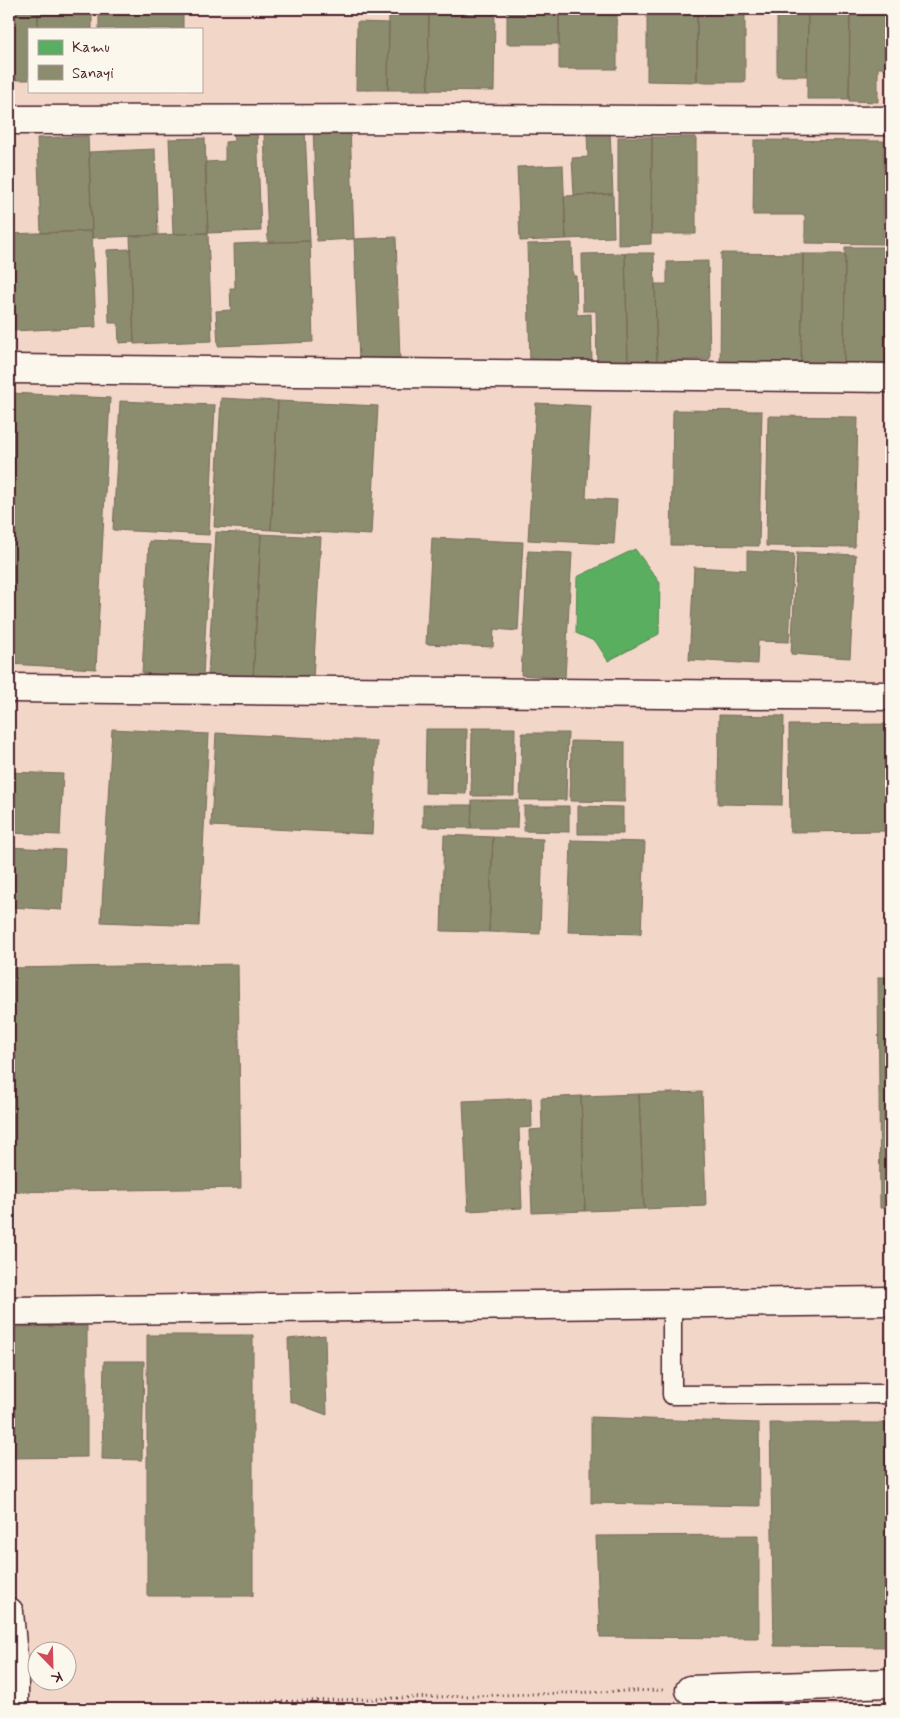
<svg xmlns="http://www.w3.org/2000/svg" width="900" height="1718" font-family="Mynerve,sans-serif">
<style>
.built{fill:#f2d7c9;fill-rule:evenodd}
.public{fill:#5aae61;stroke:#558351}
.industry{fill:#8c8c6e;stroke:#786b5a}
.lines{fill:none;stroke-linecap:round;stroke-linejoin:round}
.lane-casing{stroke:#4a1f2b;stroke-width:21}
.street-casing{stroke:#4a1f2b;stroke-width:31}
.secondary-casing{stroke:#4a1f2b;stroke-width:31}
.path{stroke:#4a1f2b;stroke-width:3;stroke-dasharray:1 4;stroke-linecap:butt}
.lane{stroke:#fbf7ec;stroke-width:18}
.street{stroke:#fbf7ec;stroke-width:28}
.secondary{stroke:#fbf7ec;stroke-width:28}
</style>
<rect width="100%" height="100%" fill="#f7e8dc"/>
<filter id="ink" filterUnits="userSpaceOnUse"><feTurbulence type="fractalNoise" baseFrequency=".02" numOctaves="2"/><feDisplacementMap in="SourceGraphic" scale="10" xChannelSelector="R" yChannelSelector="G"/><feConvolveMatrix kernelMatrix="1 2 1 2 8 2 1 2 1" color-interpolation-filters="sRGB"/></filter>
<g filter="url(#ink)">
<path class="built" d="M9,9H891V1709H9ZM29,29H201V91H29ZM38,1650H68V1680H38Z"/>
<path class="public" d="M635,549L660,583L659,634L608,661L596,642L576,633L577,577Z"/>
<path class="industry" d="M9,9H38V29H29V80H9Z
M38,9H92V29H38Z
M99,9H183V29H99Z
M336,9H372V11H336Z
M389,9H429L428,90H388Z
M429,9H495L494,91L428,90Z
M507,9H559V44H507Z
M559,9H617V69H559Z
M647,9H697V82L647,81Z
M697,9H745V82H697Z
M777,9H808L807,76H777Z
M808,9H850L849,99H807Z
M850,9H891L890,68H878V102L849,101Z
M891,9V100H890Z
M357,22L389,23L388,90H356Z
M350,125L354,239L317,241L313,126Z
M305,129L310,241L268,242L264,131Z
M257,130L261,231L208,233L205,162L225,161V142L234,141L233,131Z
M610,131L613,194L574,195L572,158L588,157L587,132Z
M88,136L92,231L41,233L37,138Z
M618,137H652L651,244L618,245Z
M652,137H696V234H651Z
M205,138L208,233L173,234L169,139Z
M754,140L884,141L883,244L805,243V215H753Z
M155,149L158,235L92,238L89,152Z
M563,165L566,239L520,241L517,167Z
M613,194L614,237L566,239L564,196Z
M92,231L96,327L12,331L9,234Z
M208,233L212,341L134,344L130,236Z
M396,237L400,361L359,362L354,239Z
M9,239L12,331H9Z
M310,241L313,342L218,346L216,311L231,310L230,288H235L234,244Z
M572,243L573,276H576L577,315L591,314L592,362L530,364L527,244Z
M845,247H888L886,365H844Z
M130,249L134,342L119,343L118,323H109L107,250Z
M625,253L628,365L597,366L596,311H583L582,254Z
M625,253H654L657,361L628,362Z
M721,253L803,254L801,372L720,371Z
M803,254H845L844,365L801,364Z
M708,261L710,359L657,361L655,284H667V262Z
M11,393L110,398L96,669L9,664V439Z
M221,398L278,401L271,530L214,527Z
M120,401L215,405L209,535L113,530Z
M278,401L378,406L371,535L271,530Z
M536,403L591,406L586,498L617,500L614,544L528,540Z
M673,410L762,411L759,546L671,545Z
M768,416L858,417L855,547L766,546Z
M216,532L261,534L253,678L208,675Z
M261,534L321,537L313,680L253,678Z
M432,538L523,542L518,631L494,629L493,647L426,644Z
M149,541L210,544L203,676L142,673Z
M528,551L572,553L565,678L521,675Z
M747,551L794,554L789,642L758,641L757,664L689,660L694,567L747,570Z
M797,552L856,555L850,658L791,654Z
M719,715L784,716L782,805L718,804Z
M891,724V831L790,832L789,725Z
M472,728H515L514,796H471Z
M112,729L209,734L199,926L101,922Z
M426,729H467L466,794L425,793Z
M216,733L377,741L372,834L211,826Z
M522,733H568L566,800H520Z
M571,741L625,742V802L570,801Z
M9,772L63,774L60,835L9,833Z
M472,800H518L517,828H471Z
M423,805H472L471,828L423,827Z
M524,806H569V832L524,831Z
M578,806L623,807V834H578Z
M444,835L493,837L489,932L441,931Z
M493,837L543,839L540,934L489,932Z
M571,840L645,842L641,934L568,932Z
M9,847L65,850L62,910L9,907Z
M238,964L241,1188L9,1192V968Z
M878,977H891V1208H880Z
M702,1092L706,1206L644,1209L639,1094Z
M639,1094L644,1209L585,1211L581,1096Z
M581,1096L585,1211L532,1213L529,1130L542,1129L541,1098Z
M531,1098L532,1127L519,1128L522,1208L468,1211L463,1101Z
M87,1326V1457L9,1458V1327Z
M147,1335H253V1596H147Z
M325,1335L327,1415L290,1401L288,1339Z
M104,1361H144L142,1460L102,1459Z
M591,1417L759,1423L760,1506L591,1503Z
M770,1423H891V1647L774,1646Z
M759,1535V1638L600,1637L596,1536Z"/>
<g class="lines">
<g class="lane-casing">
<path id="lane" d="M672,1303V1395L891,1394"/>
</g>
<g class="street-casing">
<path id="street" d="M9,120L431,119L891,121
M9,369L891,378
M9,688L891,696
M9,1612L14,1668V1709
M690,1690L891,1683"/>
</g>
<g class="secondary-casing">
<path id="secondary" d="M9,1311L891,1301"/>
</g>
<path class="path" d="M42,1709L663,1690"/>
<use href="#lane" class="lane"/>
<use href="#street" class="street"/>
<use href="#secondary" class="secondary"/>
</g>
</g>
<rect width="900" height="1718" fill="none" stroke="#fbf7ec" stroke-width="30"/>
<rect x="15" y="15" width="870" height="1688" fill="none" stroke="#4a1f2b" stroke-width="2" filter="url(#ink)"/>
<rect x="28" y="28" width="175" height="65" fill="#fbf7ec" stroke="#b4a19f"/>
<rect x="38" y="40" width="25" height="15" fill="#5aae61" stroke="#b4a19f"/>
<text x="72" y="52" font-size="15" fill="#4a1f2b">Kamu</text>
<rect x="38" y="65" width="25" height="15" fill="#8c8c6e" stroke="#b4a19f"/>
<text x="72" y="78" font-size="15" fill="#4a1f2b">Sanayi</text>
<g transform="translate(52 1666) rotate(157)"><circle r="24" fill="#fbf7ec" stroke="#b4a19f"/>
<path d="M0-4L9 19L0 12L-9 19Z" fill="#d1495b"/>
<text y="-8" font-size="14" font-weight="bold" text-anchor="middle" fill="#4a1f2b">K</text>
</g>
</svg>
